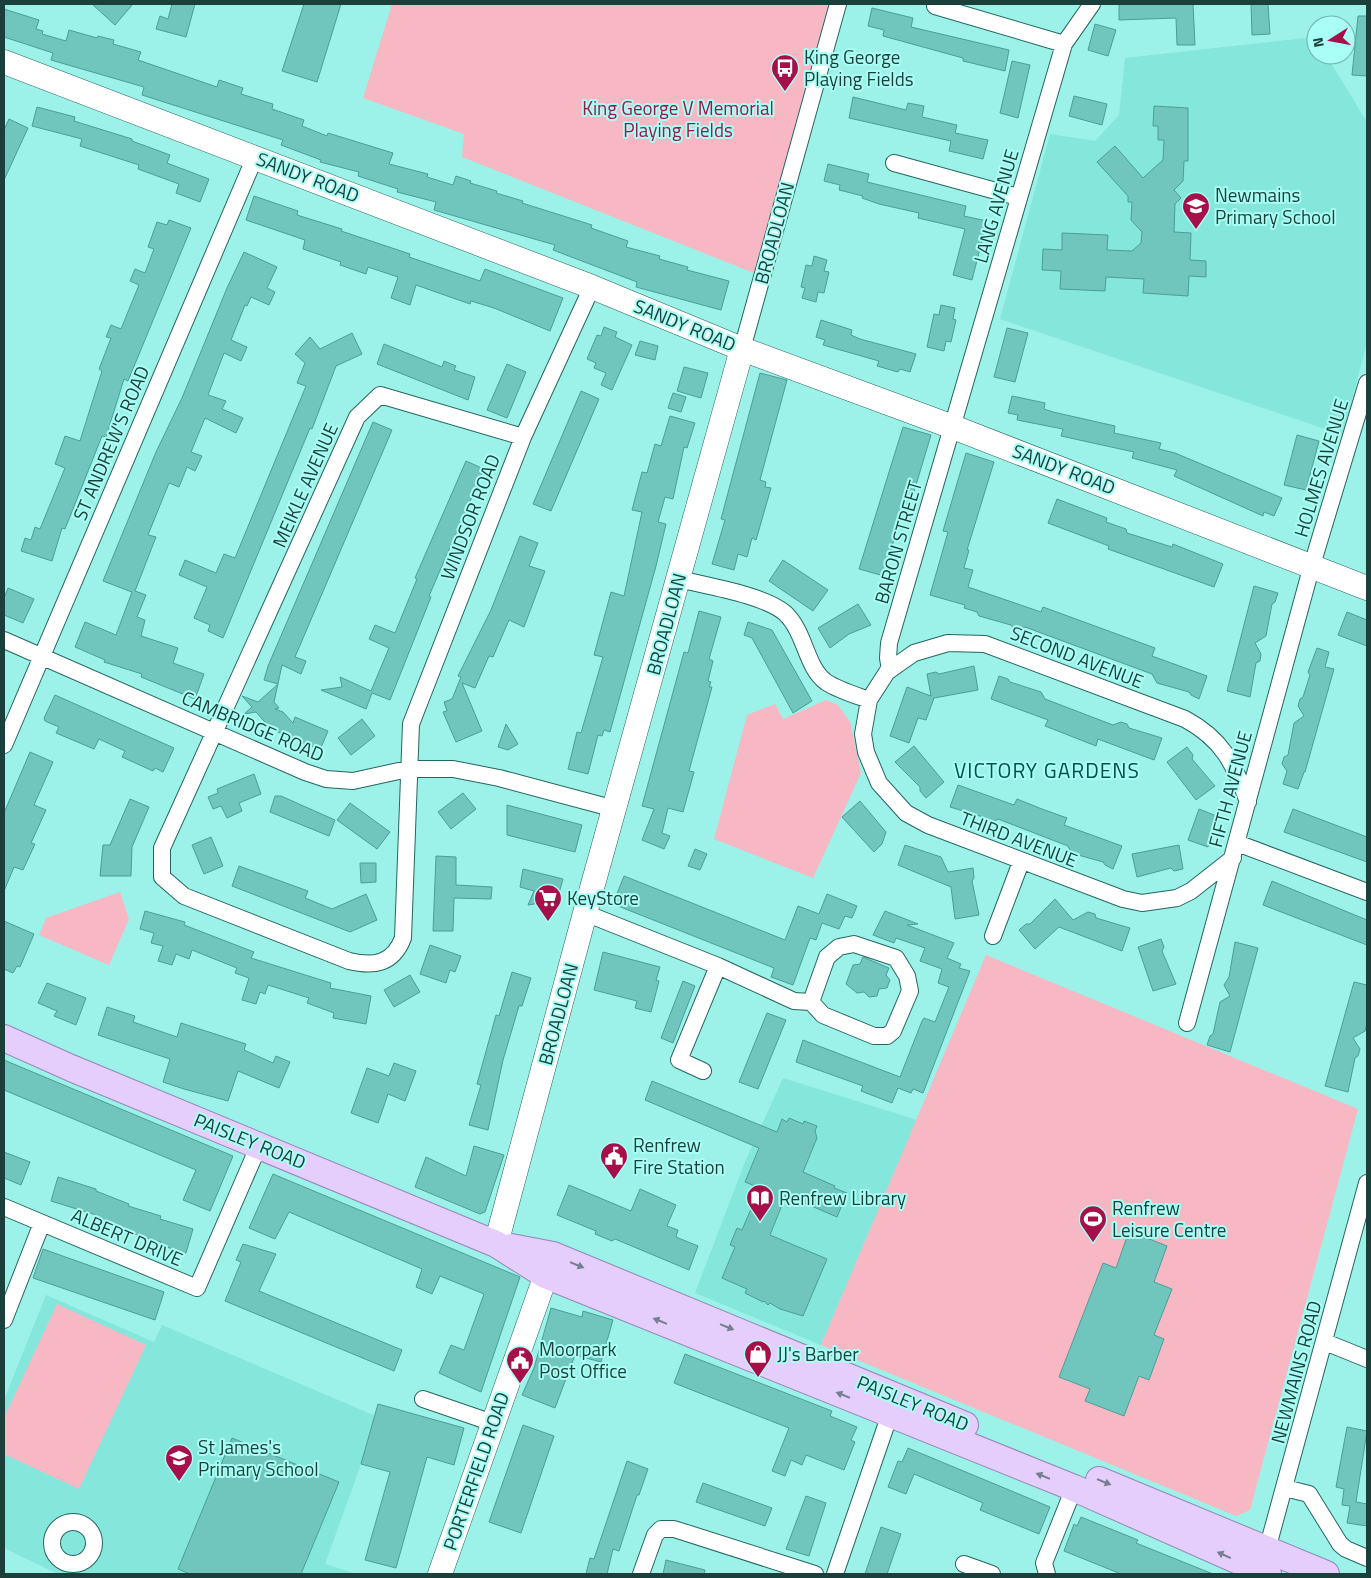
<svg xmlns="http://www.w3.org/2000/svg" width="1371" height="1578" font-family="'Titillium Web',sans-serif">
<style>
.built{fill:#85e6dc}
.green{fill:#f8b8c3}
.building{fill:#70c5bc;stroke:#499f97}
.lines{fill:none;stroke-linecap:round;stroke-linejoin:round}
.street-casing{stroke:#246761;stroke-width:18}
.secondary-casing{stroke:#246761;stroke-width:25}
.primary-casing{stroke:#9386b6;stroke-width:28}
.street{stroke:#fff;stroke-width:16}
.secondary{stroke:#fff;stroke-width:24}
.primary{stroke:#e5cefb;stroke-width:26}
.oneway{fill:#767f91}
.labels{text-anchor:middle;stroke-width:4;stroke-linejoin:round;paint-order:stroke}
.poi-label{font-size:19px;fill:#1b3f3b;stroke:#a9fff5;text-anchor:start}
.park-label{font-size:19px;fill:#991946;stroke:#a9fff5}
.street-label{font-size:19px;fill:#1b3f3b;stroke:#a9fff5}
.quarter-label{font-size:21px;letter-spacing:1px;fill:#004f4a;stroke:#a9fff5}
</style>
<rect width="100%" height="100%" fill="#9cf1e8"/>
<path class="built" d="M1315,37L1316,55H1326L1367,122V342L1343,435L1000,319L1050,134L1095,141L1119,115L1125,58Z
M783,1078L917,1120L821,1345L695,1293L745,1162Z
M46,1295L154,1342L162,1325L378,1417L325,1564L356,1574H58L4,1548V1400Z"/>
<path class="green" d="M392,4H830L754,273L462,157L464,134L363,98Z
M826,700L838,705L850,722L861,773L813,878L714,839L747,715L775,704L783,719Z
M120,892L129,919L109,965L39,935L46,918Z
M986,955L1358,1109L1250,1510L1236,1516L821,1345Z
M57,1304L146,1345L79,1489L4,1454V1418Z"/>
<path class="building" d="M92,4H133L115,25Z
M172,4H195L186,37L156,29L160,16L168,19Z
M304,4H341L317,82L282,71Z
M1119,4H1193L1195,45H1177L1176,18L1119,20Z
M1251,4H1268L1270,34L1252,35Z
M872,8L913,18L911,27L1009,50L1005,71L963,61V58L883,36L884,30L868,26Z
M4,9L39,20L36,29L43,31L42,34L66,41L69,30L97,38L98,36L114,40L113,44L141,52L138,60L217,87L219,80L243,88L241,94L273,104L272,109L304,120L302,126L327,136L328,133L393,153L389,164L428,174L427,177L453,185L456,176L471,181L470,183L497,191L496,193L523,201L522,203L592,225L591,228L628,241L626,247L660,256L659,259L688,267L687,270L729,281L721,310L636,287L637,282L553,250L555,245L434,210L436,202L397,192L398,189L358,176L359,172L320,162L321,160L281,145L283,140L142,95L144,87L51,60L53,53L4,37Z
M1358,16H1367V76L1352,75Z
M1095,24L1116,30L1108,56L1088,50Z
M1012,61L1030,65L1018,118L1000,113Z
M1074,96L1107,104L1102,125L1069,116Z
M853,97L906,110L908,103L924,106L922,117L957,125L955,133L988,140L983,159L949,151L951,141L849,118Z
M1154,106L1188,108V161H1184L1183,181L1174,190L1181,198L1175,204L1174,232L1191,233L1190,260L1206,261V277L1189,276L1188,296L1143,293L1144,279L1106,277L1105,291L1060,289L1061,271L1042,270L1043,249L1062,250V233L1108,235L1107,250L1132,251L1141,243L1142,232L1131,220L1132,202H1128V196L1097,162L1115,146L1143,178L1163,160L1164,140H1158V126H1153Z
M37,107L75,117L74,121L132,139V141L170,155L167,163L209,179L200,202L176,193L179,184L138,169L139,165L80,146L82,139L32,126Z
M9,119L28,128L4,180V130Z
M828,164L869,174L867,182L966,206L964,216L987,221L972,280L953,275L965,229L918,218L919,213L879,204L862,198L863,196L839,190L840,185L824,181Z
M254,196L298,211L297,215L342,229L341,231L410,254L409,257L480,281L485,269L563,298L550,331L494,308L471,301L470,304L416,285L410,305L391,298L398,277L368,267L366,274L340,265L341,262L303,249L305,240L246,220Z
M169,220L191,228L128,381L124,379L106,437L102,436L65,529L62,528L52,561L21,551L25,538L31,540L35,527L40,529L65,468L55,464L65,436L80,441L102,371L99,369L111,338L106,337L111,325L121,329L139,285L130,281L135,269L145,273L154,249L148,247L157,222L167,225Z
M244,252L277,267L267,288L275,292L269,305L251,297L247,306L245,305L231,340L247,347L241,361L224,353L208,395L226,401L222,409L243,418L236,433L205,418L191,452L202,456L195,471L187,467L179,487L169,483L148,535L156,537L135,591L146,595L137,617L145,620L141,636L178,648L173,663L204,674L195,699L141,677L142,674L104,662L105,660L75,647L85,622L116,635L132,592L103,581L156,452L182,398L227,288Z
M814,256L827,260L824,271L829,272L824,293L818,292L816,302L802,298L805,288L801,287L806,265L812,266Z
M941,305L955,308L953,319L956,320L951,342L946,341L944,351L927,347L934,314L939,315Z
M821,320L852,330L851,335L860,339L916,354L910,372L900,369L898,372L877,366L879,361L823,345L825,340L816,337Z
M604,327L617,332L615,337L632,345L612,390L601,385L606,373L594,368L596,363L587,359L597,335L601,336Z
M1007,328L1028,333L1015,382L994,377Z
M352,333L362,354L336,366L312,429L310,428L223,638L208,631L210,625L194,618L207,587L179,575L185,560L216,573L224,554L235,558L306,386L297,383L305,363L295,354L310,337L320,349Z
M640,341L658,346L655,360L635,355Z
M384,344L442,367L444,361L456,366L454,370L475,377L468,400L377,364Z
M507,364L526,372L507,418L487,410Z
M684,367L708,373L701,398L677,391Z
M760,373L787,380L760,480L766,482L765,487L771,488L756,540L752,538L747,557L738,554L734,570L712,564L725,520L721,519Z
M581,391L599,399L551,511L533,504Z
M673,393L686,397L681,412L668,408Z
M1012,396L1045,403L1044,409L1053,412L1115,426L1114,433L1161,443L1159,449L1175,453L1282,498L1274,516L1264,512L1263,516L1174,476L1177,470L1132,458L1134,452L1061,436L1063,429L1017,420L1018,415L1008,413Z
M670,416L695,423L687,448L684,447L673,499L665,497L658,522L666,524L656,566L610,732L604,730L602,736L598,735L588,774L568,769L577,732L581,733L603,657L594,655L611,592L624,596L642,512L632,510L642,472L647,473L655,444L661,446Z
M373,422L392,430L295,657L306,661L301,674L282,665L274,702L279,708L275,709L283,712L293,723L295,717L328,731L320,750L271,729L256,712L244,714L252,707L242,696L258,702L278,684L264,680L268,666Z
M903,427L931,435L907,515L901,513L884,576L859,569Z
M1297,435L1319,441L1306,490L1284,485Z
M966,453L994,462L967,550H969L964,568L973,570L968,587L1041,612L1043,607L1155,648L1152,656L1207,676L1199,699L1191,695L1189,692L1157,683L1152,674L1025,627L1019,631L1013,628L1011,625L979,616L977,612L964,608L965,605L930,595L948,532L943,531Z
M466,461L484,469L429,596L431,597L390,700L372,693L366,709L321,690L342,687L340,677L371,691L389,648L369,639L375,625L395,633L417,579L415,578Z
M1057,499L1107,518L1106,522L1126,529L1127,533L1172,547L1173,544L1223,564L1214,587L1108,549L1109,546L1048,523Z
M520,536L538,543L529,566L545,571L524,627L509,620L493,657L489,656L475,688L462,683L482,731L456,742L443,712L447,711L444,702L452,699L461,677L458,676L491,610Z
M783,560L828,590L813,611L769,581Z
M1254,586L1278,593L1275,602L1272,604L1266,636L1255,643L1261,654L1260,661L1256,663L1250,697L1227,691Z
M8,588L34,599L23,623L4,615V598Z
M858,604L871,625L849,634L830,648L818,628Z
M699,611L721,617L709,659L713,661L708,681L711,682L709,687H712L689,771L694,772L683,812L668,808L662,833L670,836L664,849L642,840L654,809L642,806L684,652L688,653Z
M1347,612L1367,620V646L1338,635Z
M748,622L772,630L812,701L793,713L752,638L744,635Z
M1317,648L1329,652L1325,667L1334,669L1305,772H1304L1298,789L1283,784L1287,771L1282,764L1284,757L1288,755L1294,723L1304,716L1298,706L1300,699L1303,697L1310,675L1308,672Z
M974,666L978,690L934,698L926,720L918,718L909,743L890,736L907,687L931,696L927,674L936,672L939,674Z
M999,676L1008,679L1010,682L1041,692L1045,699L1113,725L1121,722L1127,724L1129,728L1162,738L1154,760L1098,739L1096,746L1045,726L1048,720L991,699Z
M55,695L174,748L163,772L155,768L153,771L122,757L125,751L99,739L94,749L56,733L59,727L45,721L44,718Z
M362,719L375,736L351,755L338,738Z
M506,724L518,744L508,750L498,747Z
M914,746L944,782L926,798L920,791V787L895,762Z
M1187,747L1193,755L1192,759L1215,786L1196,800L1167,762Z
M30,752L53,762L34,805L46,810L31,843L35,844L23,870L14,867L4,891V813Z
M254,774L261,794L239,803L242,811L227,818L221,806L213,809L208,797L218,793L217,789Z
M958,785L1014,805L1017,799L1042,809L1067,818L1064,825L1122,846L1113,869L1105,865L1103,862L1071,853L1068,846L998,819L992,823L985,821L983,817L950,807Z
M463,793L476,809L451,829L438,812Z
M275,796H281L335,820L329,836L270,812Z
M130,799L149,807L132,847L131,876H100L103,845H110Z
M860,801L886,832L882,844L874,852L842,817Z
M350,803L390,832L377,849L337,820Z
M507,805L582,825L575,852L507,835Z
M1199,809L1219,817L1208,847L1188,840Z
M1293,809L1367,837V862L1284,832Z
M211,837L223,866L204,874L192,845Z
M905,845L941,857L948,872L973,868L974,878L972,881L979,915L955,919L951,887L898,865Z
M1179,845L1183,869L1174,871L1171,868L1137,877L1132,854Z
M695,849L707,854L700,870L688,866Z
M436,856L456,857V885L492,887L491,899L454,898L453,931H433Z
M360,863H376V882L361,883Z
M239,866L308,891L305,898L332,909L366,894L377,920L350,932L232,886Z
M523,869L563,879L557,900L528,905L534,891L520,887Z
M624,876L785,940L798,906L819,914L827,894L857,906L852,918L845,916L839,929L822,923L816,940L810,938L793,985L771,977L774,968L613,904Z
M1272,881L1367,920V945L1263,905Z
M1055,899L1073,920L1088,912L1095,914L1096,918L1130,928L1122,951L1059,927L1035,949L1019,930L1026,924H1030Z
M145,911L185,922L184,925L254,952L251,958L331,983L330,988L371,996L366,1024L333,1018L334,1013L307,1003L309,998L268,985L265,994L260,992L256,1004L242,1000L249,978L235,973L237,968L192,950L189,959L176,954L172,965L158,961L163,946L151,943L154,933L140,929Z
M885,911L918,924L907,925L954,943L947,958L961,964L959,968L970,971L923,1093L913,1089L911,1093L898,1088L892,1103L861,1091L863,1086L796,1062L803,1040L900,1077L922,1021L924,1018L935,1022L949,987L938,983L942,969L920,961L925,948L896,938L894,943L873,935Z
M4,921L34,934L20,967L17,966L13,973L4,969Z
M1161,939L1164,947L1162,951L1176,984L1153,991L1138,947Z
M1235,942L1258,948L1230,1052L1207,1045L1210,1036L1213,1034L1220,1002L1230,996L1224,985L1229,977Z
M430,945L461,956L455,972L450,970L446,983L420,974Z
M603,952L660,967L656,980L659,981L651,1012L635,1008L637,1001L594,990Z
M863,957L889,968L886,975L890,980L887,988L879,989L877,996L869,997L864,992L857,993L846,984L853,965L860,964Z
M512,972L531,978L522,1006H519L503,1060L488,1130L469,1125L481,1085L477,1084L488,1044L496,1015L499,1016Z
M410,975L420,992L394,1007L384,990Z
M683,981L695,986L673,1043L661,1038Z
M1354,982L1367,985V1023L1365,1031L1353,1038L1360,1049L1358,1056L1355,1058L1348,1092L1325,1086Z
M47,983L86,998L76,1025L54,1016L57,1011L38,1003Z
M107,1007L135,1016L133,1022L177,1037L181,1023L246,1044L244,1050L273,1063L276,1056L290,1062L279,1088L238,1071L228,1101L184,1089L163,1082L170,1059L98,1035Z
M767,1013L786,1020L758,1089L739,1082Z
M4,1060L233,1156L210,1211L183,1200L196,1170L4,1090Z
M394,1063L416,1071L405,1101L388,1094L378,1123L351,1113L367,1068L389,1076Z
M652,1081L777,1132L782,1119L787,1122L789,1118L803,1124L804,1121L817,1126L815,1131L817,1138L803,1172L835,1186L834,1188L847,1193L837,1217L786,1195L770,1235L827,1259L803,1316L780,1309L770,1303L768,1305L764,1301L763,1302L745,1293L747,1289L722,1278L735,1247L730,1245L737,1228L742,1230L760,1188L745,1182L759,1148L645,1100Z
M474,1146L504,1155L485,1212L480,1214L415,1187L426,1157L466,1176Z
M4,1152L30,1162L21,1185L4,1178Z
M273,1174L520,1277L481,1392L439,1373L451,1345L464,1350L484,1294L440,1276L432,1294L416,1287L422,1269L289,1212L275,1239L249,1228Z
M58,1177L96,1189V1191L129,1204L128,1206L161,1216L160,1219L193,1229L186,1253L160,1245L161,1242L127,1232L128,1230L95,1217L96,1215L51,1201Z
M569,1185L631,1211L640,1189L676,1205L667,1226L678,1230L676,1237L698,1246L689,1270L615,1239L612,1241L595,1234L596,1231L557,1215Z
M1129,1231L1167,1246L1154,1282L1172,1289L1154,1335L1164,1339L1149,1380L1139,1376L1124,1416L1085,1401L1090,1389L1059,1377L1103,1263L1116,1268Z
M243,1244L276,1254L259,1291L402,1350L394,1371L225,1301L241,1262L236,1260Z
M43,1249L164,1292L155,1320L33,1278Z
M551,1308L582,1317L583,1311L613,1320L601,1362L575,1355L555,1408L522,1395L534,1368Z
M685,1354L832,1411L830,1416L857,1427L851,1440L855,1442L844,1470L806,1455L802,1465L791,1460L785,1476L772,1471L789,1428L674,1383Z
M378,1404L464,1428L454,1465L427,1457L396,1568L365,1560L390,1472L361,1464Z
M523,1425L554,1436L521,1533L489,1522Z
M1347,1427L1367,1431L1356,1502L1367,1504V1526L1347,1523L1350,1506L1342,1505L1344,1489L1336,1487Z
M232,1438L339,1482L301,1574H190L178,1569Z
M908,1448L1050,1507L1039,1534L980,1510L983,1503L914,1474L906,1494L888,1487L898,1461L902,1462Z
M627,1461L648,1469L639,1495H637L619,1551L613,1549L607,1574H586L590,1558L594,1559Z
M703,1483L772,1508L765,1526L696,1502Z
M806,1496L826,1503L809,1556L786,1549Z
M1081,1517L1138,1540L1136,1543L1213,1574H1121L1064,1551L1074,1524L1077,1526Z
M881,1527L901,1534L887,1574H865Z
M666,1560L705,1570L704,1574H663Z"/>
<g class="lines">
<g class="street-casing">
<path id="street" d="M935,6L1064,44
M894,163L1018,197
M742,349L838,4
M523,437L380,395L357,417L162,848V877L184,896L349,961C374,967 393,964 403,938L411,724L523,437L592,287
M679,579C707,586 764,595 785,613C806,633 805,666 826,682C838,690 855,695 869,700
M4,640L305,772L326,779L353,781L408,769H453L499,778L615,809
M890,670L888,658L889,643L1064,44L1092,4
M4,745L255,157
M1237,843L1367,892
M1233,858L1191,891L1177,898L1142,903L1123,899L928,825L906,813L879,783L866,752L863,734L869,700L887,672L914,653L948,643L985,644L1185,719C1222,739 1234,763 1248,802
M585,913L718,966L794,1001L811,1002
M993,936L1021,862
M854,944L896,958L907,976L910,991L893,1031L887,1036H874L823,1015L811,1002L827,957L839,947Z
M1187,1023L1312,565L1367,383
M703,1071L679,1060L718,966
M4,1207L197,1288L259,1145
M4,1320L42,1223
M1325,1342L1367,1359
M423,1399L493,1423
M1285,1488L1309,1494L1340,1544L1346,1549L1367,1558
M52 1543a21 21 0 1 1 42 0a21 21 0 1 1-42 0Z
M1265,1557L1367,1183
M964,1564L992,1574
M641,1574L655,1535L661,1529H674L815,1574
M835,1574L890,1414L888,1406
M1047,1574L1044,1563L1074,1488"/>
</g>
<g class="secondary-casing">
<path id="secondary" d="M4,62L592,287L742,349L953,427L1367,588
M496,1244L585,913L742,349
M440,1574L552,1258"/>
</g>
<g class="primary-casing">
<path id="primary" d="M4,1038L71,1068L496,1244L545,1275L1074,1488L1268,1574
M511,1247L553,1255L965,1425
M1099,1480L1326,1574"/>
</g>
<use href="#street" class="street"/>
<use href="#secondary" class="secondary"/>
<use href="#primary" class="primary"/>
</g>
<defs><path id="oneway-solid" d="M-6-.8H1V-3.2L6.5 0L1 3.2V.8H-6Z" transform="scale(1.25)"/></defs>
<g class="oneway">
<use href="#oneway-solid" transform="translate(577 1265) rotate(22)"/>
<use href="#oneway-solid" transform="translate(660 1321) rotate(-158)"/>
<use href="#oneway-solid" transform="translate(727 1327) rotate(22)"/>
<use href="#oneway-solid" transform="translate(843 1395) rotate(-158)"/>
<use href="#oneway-solid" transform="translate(1043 1476) rotate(-158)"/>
<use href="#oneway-solid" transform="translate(1104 1482) rotate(22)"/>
<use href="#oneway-solid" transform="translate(1224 1555) rotate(-156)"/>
</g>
<defs>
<g id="bus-pin" transform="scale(1.4375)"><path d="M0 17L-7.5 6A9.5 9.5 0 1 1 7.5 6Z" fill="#a51049" stroke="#a9fff5"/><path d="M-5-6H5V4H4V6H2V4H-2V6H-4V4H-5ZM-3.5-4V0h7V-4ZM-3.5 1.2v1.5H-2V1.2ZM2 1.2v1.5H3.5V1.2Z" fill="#fff"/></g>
<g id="school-pin" transform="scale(1.4375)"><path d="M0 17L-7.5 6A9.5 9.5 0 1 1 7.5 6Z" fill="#a51049" stroke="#a9fff5"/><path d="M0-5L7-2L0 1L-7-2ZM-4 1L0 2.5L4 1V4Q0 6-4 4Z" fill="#fff"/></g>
<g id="supermarket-pin" transform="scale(1.4375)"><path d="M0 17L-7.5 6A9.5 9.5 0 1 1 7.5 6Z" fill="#a51049" stroke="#a9fff5"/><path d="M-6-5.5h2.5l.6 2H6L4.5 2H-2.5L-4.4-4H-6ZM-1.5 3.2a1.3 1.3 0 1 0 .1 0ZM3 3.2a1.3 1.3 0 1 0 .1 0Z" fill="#fff"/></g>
<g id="civic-pin" transform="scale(1.4375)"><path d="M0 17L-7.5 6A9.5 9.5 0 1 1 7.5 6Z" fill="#a51049" stroke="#a9fff5"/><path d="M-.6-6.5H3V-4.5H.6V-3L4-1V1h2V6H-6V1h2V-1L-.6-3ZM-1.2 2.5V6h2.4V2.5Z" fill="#fff"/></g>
<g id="library-pin" transform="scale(1.4375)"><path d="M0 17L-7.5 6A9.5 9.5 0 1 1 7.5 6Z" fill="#a51049" stroke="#a9fff5"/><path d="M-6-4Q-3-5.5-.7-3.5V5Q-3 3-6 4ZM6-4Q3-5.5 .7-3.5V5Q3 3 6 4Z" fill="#fff"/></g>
<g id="stadium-pin" transform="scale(1.4375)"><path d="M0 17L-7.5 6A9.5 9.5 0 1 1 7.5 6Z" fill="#a51049" stroke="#a9fff5"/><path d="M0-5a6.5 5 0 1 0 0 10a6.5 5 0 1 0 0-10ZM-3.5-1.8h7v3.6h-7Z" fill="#fff"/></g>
<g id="shop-pin" transform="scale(1.4375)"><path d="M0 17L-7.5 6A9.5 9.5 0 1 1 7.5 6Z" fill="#a51049" stroke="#a9fff5"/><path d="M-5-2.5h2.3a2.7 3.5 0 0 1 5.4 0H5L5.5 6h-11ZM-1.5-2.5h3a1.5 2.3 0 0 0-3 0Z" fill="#fff"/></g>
</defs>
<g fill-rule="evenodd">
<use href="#bus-pin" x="785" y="68"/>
<use href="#school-pin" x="1196" y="206"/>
<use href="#supermarket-pin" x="548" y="898"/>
<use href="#civic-pin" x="614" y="1156"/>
<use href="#library-pin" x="760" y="1198"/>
<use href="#stadium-pin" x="1093" y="1219"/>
<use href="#shop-pin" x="758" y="1354"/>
<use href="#civic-pin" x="520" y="1360"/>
<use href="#school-pin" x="179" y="1458"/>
</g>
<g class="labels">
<g class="poi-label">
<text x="804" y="64">King George<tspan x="804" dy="22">Playing Fields</tspan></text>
<text x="1215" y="202">Newmains<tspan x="1215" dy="22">Primary School</tspan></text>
<text x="567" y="905">KeyStore</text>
<text x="633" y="1152">Renfrew<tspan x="633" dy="22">Fire Station</tspan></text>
<text x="779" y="1205">Renfrew Library</text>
<text x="1112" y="1215">Renfrew<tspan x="1112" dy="22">Leisure Centre</tspan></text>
<text x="539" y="1356">Moorpark<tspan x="539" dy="22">Post Office</tspan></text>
<text x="777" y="1361">JJ's Barber</text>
<text x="198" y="1454">St James's<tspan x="198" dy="22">Primary School</tspan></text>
</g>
<g class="park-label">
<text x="678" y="115">King George V Memorial<tspan x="678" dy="22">Playing Fields</tspan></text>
</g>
<g class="street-label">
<text transform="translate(308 177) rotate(21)" y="7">SANDY ROAD</text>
<text transform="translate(996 206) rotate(-74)" y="7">LANG AVENUE</text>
<text transform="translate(774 233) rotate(-75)" y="7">BROADLOAN</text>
<text transform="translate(685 325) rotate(22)" y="7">SANDY ROAD</text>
<text transform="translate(111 443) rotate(-67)" y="7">ST ANDREW'S ROAD</text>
<text transform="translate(1321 468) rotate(-73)" y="7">HOLMES AVENUE</text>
<text transform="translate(1064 469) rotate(21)" y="7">SANDY ROAD</text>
<text transform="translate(305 485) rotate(-66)" y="7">MEIKLE AVENUE</text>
<text transform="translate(470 517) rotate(-69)" y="7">WINDSOR ROAD</text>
<text transform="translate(898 542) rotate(-74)" y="7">BARON STREET</text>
<text transform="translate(666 624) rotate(-75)" y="7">BROADLOAN</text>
<text transform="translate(1077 657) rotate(21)" y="7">SECOND AVENUE</text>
<text transform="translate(253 726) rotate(23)" y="7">CAMBRIDGE ROAD</text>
<text transform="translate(1230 789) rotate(-75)" y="7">FIFTH AVENUE</text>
<text transform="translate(1019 839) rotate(21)" y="7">THIRD AVENUE</text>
<text transform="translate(558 1014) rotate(-75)" y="7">BROADLOAN</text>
<text transform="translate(250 1141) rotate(22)" y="7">PAISLEY ROAD</text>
<text transform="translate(127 1237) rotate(23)" y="7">ALBERT DRIVE</text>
<text transform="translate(1296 1372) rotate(-75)" y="7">NEWMAINS ROAD</text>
<text transform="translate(913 1403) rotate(22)" y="7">PAISLEY ROAD</text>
<text transform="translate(476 1471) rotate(-71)" y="7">PORTERFIELD ROAD</text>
</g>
<g class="quarter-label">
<text x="1047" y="778">VICTORY GARDENS</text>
</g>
</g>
<rect width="1371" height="1578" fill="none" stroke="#1b3f3b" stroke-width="10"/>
<g transform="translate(1331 40) rotate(259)"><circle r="24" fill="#a9fff5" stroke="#70b2ab"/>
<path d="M0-4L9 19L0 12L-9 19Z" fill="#a51049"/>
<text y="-8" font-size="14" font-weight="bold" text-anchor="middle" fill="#1b3f3b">N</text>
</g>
</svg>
